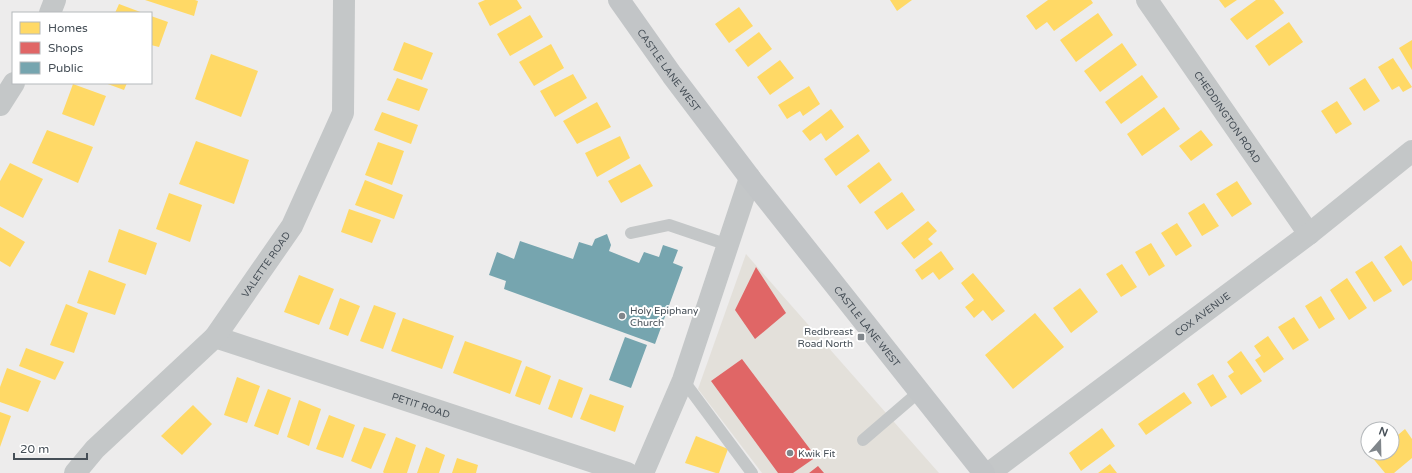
<svg xmlns="http://www.w3.org/2000/svg" width="1412" height="473" font-family="'Varela Round',sans-serif">
<style>
.commercial{fill:#e3e0da}
.homes{fill:#ffd966}
.shops{fill:#e06666}
.public{fill:#76a5af}
.lines{fill:none;stroke-linecap:round;stroke-linejoin:round}
.service{stroke:#c4c7c8;stroke-width:12}
.minor{stroke:#c4c7c8;stroke-width:22}
.primary{stroke:#c2c5c7;stroke-width:22}
.poi-dot{fill:#80868b;stroke:#fff;stroke-width:1.5}
.labels{text-anchor:middle;stroke-width:4;stroke-linejoin:round;paint-order:stroke}
.street-label{font-size:10px;fill:#464f57;stroke:#fff}
.poi-label{font-size:10px;fill:#464f57;stroke:#fff;text-anchor:start}
</style>
<rect width="100%" height="100%" fill="#edecec"/>
<path class="commercial" d="M746,254L939,473H762L698,389Z"/>
<path class="homes" d="M145,0H195L198,1L194,16Z
M485,0H517L522,8L490,26L478,3Z
M890,0H912L897,11Z
M1048,0H1091L1093,3L1054,31L1047,22L1036,30L1026,16Z
M1219,0H1237L1225,8Z
M1256,0H1274L1284,13L1247,40L1230,19Z
M119,4L143,13H115Z
M739,7L753,26L729,43L715,24Z
M1098,13L1113,35L1076,62L1060,40Z
M530,15L543,37L510,56L497,34Z
M151,16L168,22L159,47L151,45Z
M1289,22L1303,42L1269,66L1255,46Z
M759,32L772,49L748,67L735,50Z
M1412,40V70L1399,48Z
M404,42L433,53L422,80L393,70Z
M1122,43L1137,65L1100,92L1084,71Z
M551,44L564,68L534,86L519,62Z
M211,54L258,71L241,117L195,99Z
M1393,58L1412,87L1403,92L1399,86L1392,90L1378,67Z
M780,60L794,78L770,95L757,77Z
M573,74L587,98L555,117L540,91Z
M1142,75L1158,97L1121,124L1105,102Z
M397,78L428,89L419,111L387,100Z
M1365,78L1380,101L1364,111L1349,88Z
M105,83H127L124,90Z
M73,84L106,96L94,126L62,114Z
M809,86L820,104L803,116L800,111L787,119L778,105Z
M1337,101L1352,124L1336,134L1321,111Z
M597,102L611,127L577,144L563,121Z
M1164,107L1180,129L1142,156L1127,134Z
M831,109L844,127L826,141L821,133L810,141L802,131Z
M382,112L418,125L411,144L374,130Z
M47,130L93,147L78,183L32,163Z
M1201,130L1213,145L1191,161L1179,146Z
M858,134L870,151L836,176L824,159Z
M620,136L630,158L597,177L585,153Z
M196,141L249,160L234,204L179,184Z
M378,142L404,151L392,185L365,175Z
M879,162L892,180L860,204L847,186Z
M10,163L43,179L23,218L0,206V181Z
M640,164L653,186L621,203L608,181Z
M365,180L403,195L394,219L355,205Z
M1237,181L1252,204L1232,217L1216,194Z
M902,192L915,210L887,230L874,212Z
M169,193L202,205L190,242L156,229Z
M1204,203L1219,226L1202,236L1188,213Z
M349,209L381,220L372,243L341,232Z
M928,221L937,231L928,239L933,244L914,259L901,243Z
M1177,223L1192,246L1176,256L1161,233Z
M0,227L25,242L10,267L0,261Z
M119,229L157,243L146,275L108,262Z
M1151,243L1165,266L1149,276L1135,252Z
M1401,245L1412,262V280L1403,286L1384,257Z
M941,251L954,269L939,280L933,272L922,280L915,270Z
M1372,261L1392,291L1374,302L1355,272Z
M1122,264L1137,287L1121,297L1106,274Z
M89,270L126,284L115,315L77,303Z
M973,273L1005,311L992,321L983,310L974,318L965,307L974,300L961,283Z
M299,275L334,289L319,325L284,312Z
M1347,278L1367,308L1349,320L1330,290Z
M1080,288L1098,312L1071,333L1053,308Z
M1321,296L1335,319L1319,329L1305,306Z
M340,298L360,306L348,336L329,329Z
M66,304L88,313L74,353L50,345Z
M374,305L396,313L383,349L360,341Z
M1035,313L1064,347L1013,389L985,355Z
M1294,317L1309,340L1293,350L1278,327Z
M403,318L454,336L442,369L391,351Z
M1268,336L1284,359L1264,373L1255,360L1261,356L1254,346Z
M465,341L522,361L510,394L453,373Z
M26,348L64,362L55,380L19,366Z
M1241,351L1262,381L1241,395L1228,376L1234,372L1227,362Z
M526,366L551,376L540,405L515,396Z
M7,368L41,381L28,412L0,402V387Z
M1213,374L1227,397L1211,407L1197,384Z
M237,377L260,386L247,423L224,415Z
M559,379L583,388L572,418L548,409Z
M268,389L291,398L278,435L254,426Z
M1184,392L1192,403L1146,435L1138,424Z
M590,394L624,406L615,432L580,419Z
M299,400L321,409L309,446L287,437Z
M193,405L212,424L182,455L161,436Z
M0,412L11,416L0,447Z
M329,415L355,425L343,458L316,449Z
M364,427L386,434L371,469L351,461Z
M1102,428L1115,446L1081,471L1069,453Z
M1405,429L1412,439V458L1394,473H1385L1371,456L1375,453H1392V440Z
M696,436L728,449L719,473H716L685,463Z
M396,437L416,445L407,473H384L383,472Z
M426,447L445,455L439,473H417Z
M457,458L478,465L476,473H452Z
M1110,464L1117,473H1098Z"/>
<path class="shops" d="M756,267L786,313L755,339L735,310Z
M742,359L816,457L793,473H778L711,381Z
M818,466L824,473H809Z"/>
<path class="public" d="M607,234L611,245L609,251L639,263L644,252L659,257L663,245L678,250L673,263L683,267L655,344L504,289L506,281L489,275L497,252L514,259L520,241L573,259L579,242L592,246L595,239Z
M625,337L647,345L631,388L609,380Z"/>
<g class="lines">
<path class="service" d="M631,233L669,225L728,245
M683,380L752,473
M863,440L920,391"/>
<g class="minor">
<path id="s1" d="M1147,0L1309,234"/>
<path d="M50,13L55,0"/>
<path d="M0,105L14,83"/>
<path id="s2" d="M215,337L627,473"/>
<path id="s3" d="M75,473L95,449L215,337L292,226L343,113L344,0"/>
<path d="M643,473L683,380L750,178"/>
<path id="s4" d="M989,473L1309,234L1412,151"/>
</g>
<path class="primary" id="s5" d="M619,0L672,75L750,178L984,473"/>
</g>
<g class="poi-dot">
<circle cx="622" cy="316" r="4"/>
<rect x="857" y="333" width="8" height="8" rx="2"/>
<circle cx="790" cy="453" r="4"/>
</g>
<g class="labels">
<g class="street-label">
<text dy="4" stroke="none"><textPath href="#s5" startOffset="86">CASTLE LANE WEST</textPath></text>
<text dy="4" stroke="none"><textPath href="#s1" startOffset="142">CHEDDINGTON ROAD</textPath></text>
<text dy="4" stroke="none"><textPath href="#s3" startOffset="284">VALETTE ROAD</textPath></text>
<text dy="4" stroke="none"><textPath href="#s4" startOffset="266">COX AVENUE</textPath></text>
<text dy="4" stroke="none"><textPath href="#s5" startOffset="410">CASTLE LANE WEST</textPath></text>
<text dy="4" stroke="none"><textPath href="#s2" startOffset="217">PETIT ROAD</textPath></text>
</g>
<g class="poi-label">
<text x="630" y="314">Holy Epiphany<tspan x="630" dy="12">Church</tspan></text>
<text x="853" y="335" text-anchor="end">Redbreast<tspan x="853" dy="12">Road North</tspan></text>
<text x="798" y="457">Kwik Fit</text>
</g>
</g>
<rect x="12" y="12" width="140" height="72" fill="#ffffff" stroke="#b5b9bc"/>
<rect x="20" y="22" width="20" height="12" fill="#ffd966" stroke="#b5b9bc"/>
<text x="48" y="32" font-size="12" fill="#464f57">Homes</text>
<rect x="20" y="42" width="20" height="12" fill="#e06666" stroke="#b5b9bc"/>
<text x="48" y="52" font-size="12" fill="#464f57">Shops</text>
<rect x="20" y="62" width="20" height="12" fill="#76a5af" stroke="#b5b9bc"/>
<text x="48" y="72" font-size="12" fill="#464f57">Public</text>
<g transform="translate(1380 441) rotate(20)"><circle r="19" fill="#ffffff" stroke="#b5b9bc"/>
<path d="M0-3L7 15L0 10L-7 15Z" fill="#80868b"/>
<text y="-6" font-size="11" font-weight="bold" text-anchor="middle" fill="#464f57">N</text>
</g>
<path d="M14 453v6h73v-6" fill="none" stroke="#464f57" stroke-width="2"/>
<text x="20" y="453" font-size="12" fill="#464f57" stroke="#ffffff" stroke-width="3" paint-order="stroke">20 m</text>
</svg>
